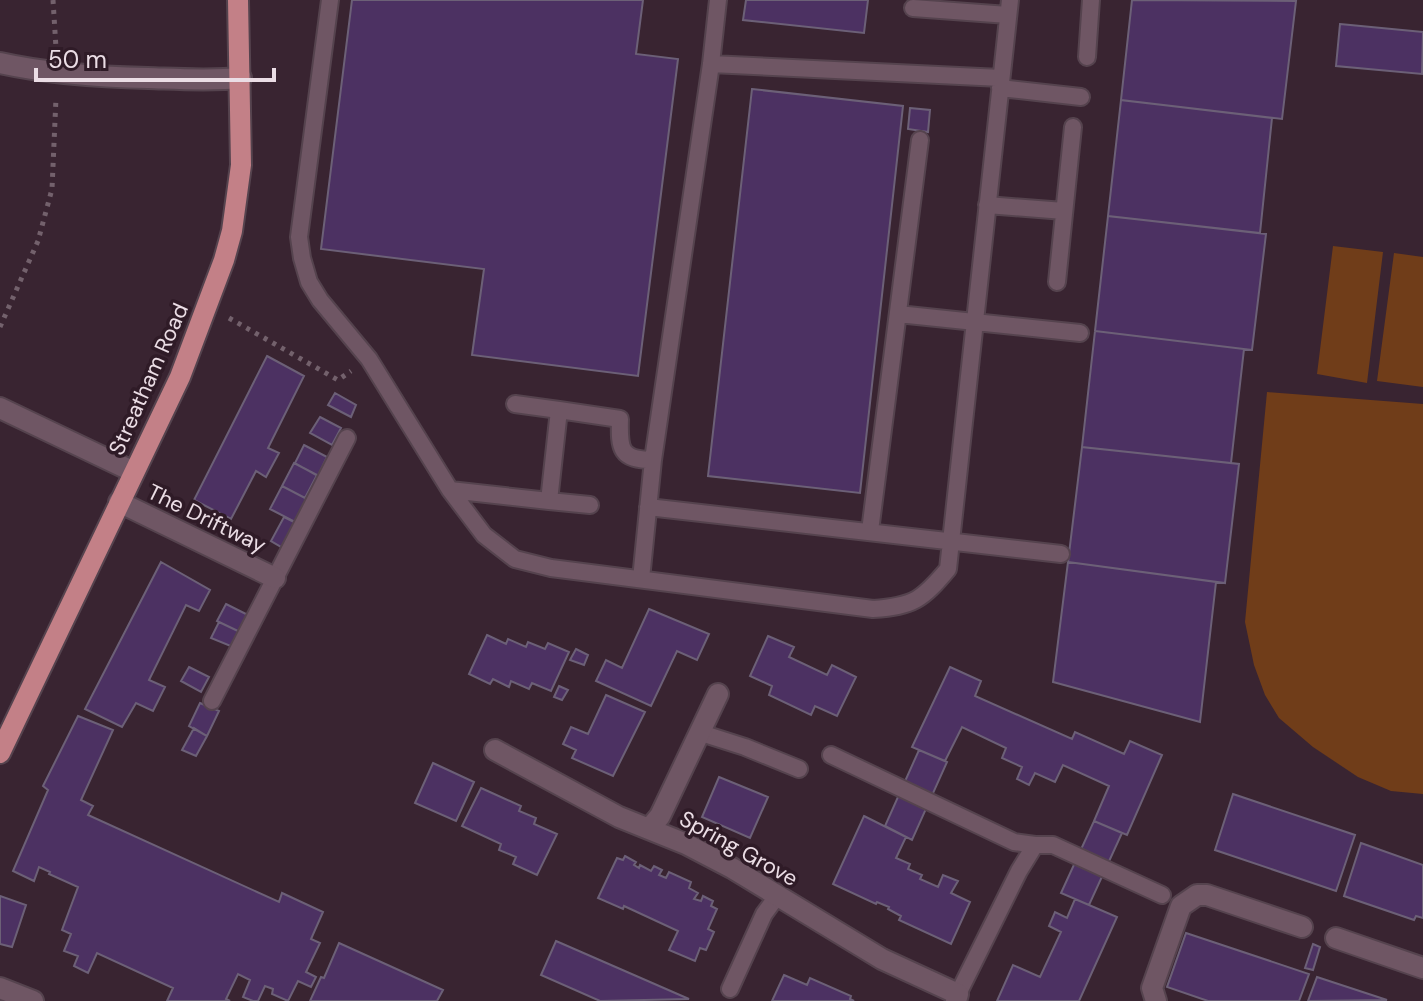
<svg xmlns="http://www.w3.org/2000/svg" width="1423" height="1001" font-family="'DM Sans',sans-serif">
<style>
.green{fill:#703d19}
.building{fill:#4c3162;stroke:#6c6077;stroke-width:2}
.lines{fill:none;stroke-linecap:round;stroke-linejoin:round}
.service-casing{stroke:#55434e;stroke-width:20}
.minor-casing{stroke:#55434e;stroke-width:24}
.primary-casing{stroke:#55434e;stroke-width:24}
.path{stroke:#73616c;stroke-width:5;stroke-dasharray:4 6;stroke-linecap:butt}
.service{stroke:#6f5664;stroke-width:16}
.minor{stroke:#6f5664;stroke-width:20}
.primary{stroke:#c38087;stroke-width:20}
.labels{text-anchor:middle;stroke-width:7;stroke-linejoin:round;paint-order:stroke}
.street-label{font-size:22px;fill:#ebdde5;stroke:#2f1b27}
</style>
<rect width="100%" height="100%" fill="#392431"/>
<path class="green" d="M1333,246L1383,252L1367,383L1317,374Z
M1394,253L1423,257V387L1377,381Z
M1267,392L1423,404V794L1391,791L1358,777L1313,747L1279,718L1265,695L1254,665L1245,622Z"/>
<path class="building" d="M352,0H643L636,54L678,59L638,376L472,355L484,269L321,249Z
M746,0H868L864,33L743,20Z
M1132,0L1296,1L1282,119L1121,100Z
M1340,24L1423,32L1422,74L1336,66Z
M752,89L903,106L860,493L708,476Z
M1121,100L1272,118L1260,233L1108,216Z
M910,108L930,110L928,132L908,129Z
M1108,216L1266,234L1252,350L1095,331Z
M1095,331L1244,349L1231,463L1082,447Z
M267,356L304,376L268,448L279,453L266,477L256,471L231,519L194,500Z
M335,393L356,405L351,417L328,405Z
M320,417L341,428L332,445L310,433Z
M304,445L327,457L318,476L295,463Z
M1082,447L1239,464L1225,583L1068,562Z
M294,463L317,475L305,498L282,486Z
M282,486L307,499L295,522L270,509Z
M284,517L296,523L283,548L271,541Z
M161,562L210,590L199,611L186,605L149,680L165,687L153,711L136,703L122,727L85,709Z
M1068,562L1216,582L1200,722L1053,682Z
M226,604L248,615L240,632L217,621Z
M649,609L709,634L697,660L677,651L651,706L596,681L606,660L622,668Z
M219,622L240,632L233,647L211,638Z
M487,635L506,644L508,639L526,647L528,642L545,649L548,643L569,652L551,691L532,683L529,689L511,681L509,687L493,679L490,684L469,674Z
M768,636L794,647L789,657L827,675L832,665L856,677L837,716L815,706L811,715L769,695L772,686L750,676Z
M576,649L588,655L584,665L570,660Z
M189,667L209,677L201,692L181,681Z
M950,667L981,681L975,696L1072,739L1075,732L1124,754L1130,741L1162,755L1127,835L1094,821L1109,786L1063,765L1055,782L1035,773L1029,785L1017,779L1022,767L1002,758L1006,748L962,727L945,761L912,747Z
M559,686L568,690L562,700L554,697Z
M606,695L645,712L613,776L572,758L576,750L563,744L571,727L588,734Z
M200,703L219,711L207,736L189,726Z
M78,716L113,730L81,800L93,806L88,815L279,902L282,893L323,912L311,939L320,943L306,972L316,977L311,987L298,981L288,1001L272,994L273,989L265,986L258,1001H253L243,997L250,980L238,974L226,999L230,1001H167L173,988L97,953L88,973L74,966L78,956L64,951L71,934L62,930L78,887L49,874L50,872L39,867L34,881L13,871L48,790L43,786Z
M194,728L207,736L196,756L182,750Z
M919,750L947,762L912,840L885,826Z
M433,763L474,782L456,821L415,803Z
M719,777L768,797L750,838L702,817Z
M481,788L521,806L519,811L536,818L534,824L557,834L537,875L513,864L516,857L499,850L501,844L462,826Z
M1233,794L1355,835L1336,891L1215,850Z
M864,816L906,837L896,858L910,864L908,869L922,875L920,879L938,887L943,875L958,881L951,893L970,902L951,944L899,920L901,916L888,909L889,907L877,902L876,904L833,884Z
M1094,821L1122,833L1089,905L1061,893Z
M1361,843L1423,865V918L1416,916L1414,920L1344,896Z
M625,856L636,862L634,865L639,868L640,865L651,871L654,866L662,870L659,875L666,878L669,872L691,882L689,888L698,893L694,899L701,901L703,896L713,901L711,906L717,909L708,929L714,932L706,950L700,948L695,961L669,950L678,931L624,906L623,909L598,898L617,858L623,860Z
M0,896L26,905L12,947L0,944Z
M1075,899L1117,917L1079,1001H997L1013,965L1040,977L1061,932L1049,926L1055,912L1067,918Z
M1186,933L1309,974L1299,1001H1208L1167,987Z
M556,941L689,999L600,1001L541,975Z
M339,943L443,990L437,1001H310L321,977L324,978Z
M1313,944L1320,947L1313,970L1305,968Z
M784,975L807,985L810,978L851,996L850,999L854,1001H772Z
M1317,977L1387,1000L1308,1001Z"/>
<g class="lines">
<g class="service-casing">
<path id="service" d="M330,0L299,237L302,258L309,282L320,300L369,359L450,490L484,535L515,559L551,568L873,609C914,606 922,600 948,569L1010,0
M913,8L1008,15
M1087,57L1091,0
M711,64L1001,78
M1000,88L1081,97
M987,205L1064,211
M1057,282L1073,127
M898,314L1080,333
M515,404L559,410
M450,490L549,501L559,410L620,419C619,449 620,460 653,460
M549,501L590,505
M648,507L1061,554
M870,531L920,140
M641,579L653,460L711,64L718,0
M212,701L347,438
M701,733L745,747L799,769
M831,755L1014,842L1035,845
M730,989L764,914L778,895
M958,994L1019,871L1035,845H1053L1162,895"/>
</g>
<g class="minor-casing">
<path id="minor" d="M0,63C49,74 98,77 148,78C179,79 209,81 241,78
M0,408L134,472
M119,502L275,578
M495,750L619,817L686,844L732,868L882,959L958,994L956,1001
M650,828L660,816L718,694
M1336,938L1423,968
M0,988L33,1001
M1156,1001L1152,988L1181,906L1197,895H1207L1302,927"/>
</g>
<g class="primary-casing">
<path id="primary" d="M0,753L180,377L224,260L232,231L241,165L238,0"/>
</g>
<path class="path" d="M53,0L56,48
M229,318L338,380L351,371
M0,327L38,241L52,189L56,98"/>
<use href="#service" class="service"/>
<use href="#minor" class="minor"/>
<use href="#primary" class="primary"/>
</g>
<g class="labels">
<g class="street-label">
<text transform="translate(148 379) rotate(-66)" y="8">Streatham Road</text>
<text transform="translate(207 518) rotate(26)" y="8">The Driftway</text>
<text transform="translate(739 848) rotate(29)" y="8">Spring Grove</text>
</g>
</g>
<path d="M36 68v12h238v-12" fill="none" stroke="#ebdde5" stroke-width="4"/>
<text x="48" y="68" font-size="24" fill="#ebdde5" stroke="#2f1b27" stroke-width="6" paint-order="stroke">50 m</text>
</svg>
